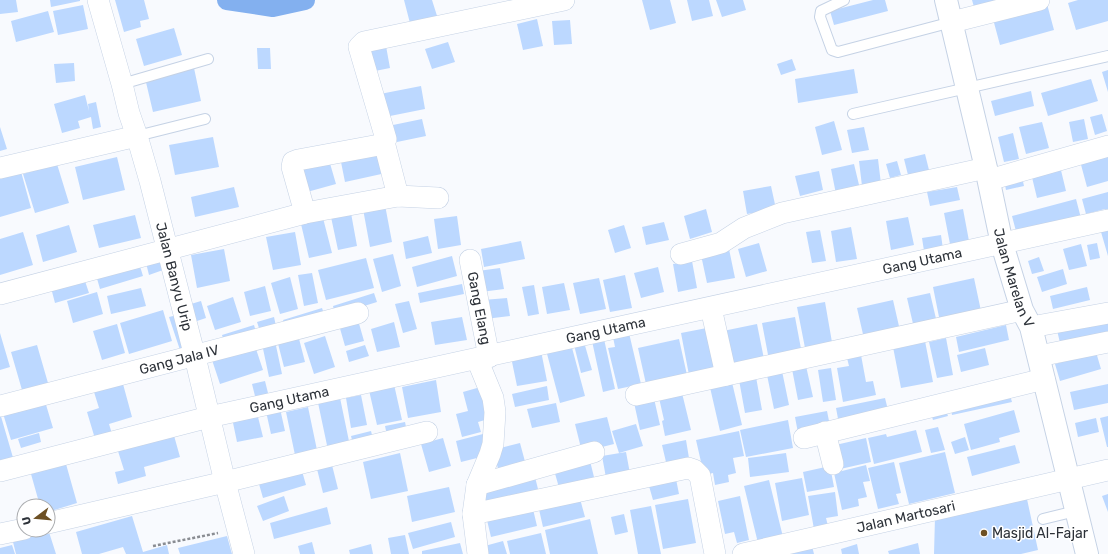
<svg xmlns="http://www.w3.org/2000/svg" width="1108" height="554" font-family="Rubik,sans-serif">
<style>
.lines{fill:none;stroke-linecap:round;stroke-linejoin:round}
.canal{stroke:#83b0ef;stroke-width:20}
.building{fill:#bcd8ff}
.service-casing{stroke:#c5d2e5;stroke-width:12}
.minor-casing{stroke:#c5d2e5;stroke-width:22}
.tertiary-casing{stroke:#c5d2e5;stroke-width:24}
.path{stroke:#8a8d93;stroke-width:2.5;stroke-dasharray:3 2;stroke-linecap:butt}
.service{stroke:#fff;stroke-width:10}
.minor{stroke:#fff;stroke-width:21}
.tertiary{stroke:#fff;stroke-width:22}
.poi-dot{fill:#6d5024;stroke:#fff;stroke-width:1.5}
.labels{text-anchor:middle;stroke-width:3;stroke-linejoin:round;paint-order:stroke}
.street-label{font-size:14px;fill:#2d3239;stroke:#fff}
.poi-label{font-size:14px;fill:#2d3239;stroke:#fff;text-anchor:start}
</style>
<rect width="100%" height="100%" fill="#f8fafe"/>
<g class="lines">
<path class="canal" d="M227,0L273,7L305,0"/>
</g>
<path class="building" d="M0,0H16L18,12L0,14Z
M50,0H80V1L51,7Z
M115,0H144L149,19L140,21L141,27L124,32Z
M404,0H432L438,19L411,27Z
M642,0H670L676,23L650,30Z
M687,0H709L713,16L692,21Z
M716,0H743L746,10L722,17Z
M873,0H885L888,11L834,25L830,11Z
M972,0H996L974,7Z
M1078,0H1108V21L1076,30L1068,3Z
M1047,4L1054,30L1000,45L993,19Z
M83,5L88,29L58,35L53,11Z
M48,11L54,32L16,42L11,21Z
M537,19L543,46L523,50L517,24Z
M570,20L572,44L554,45L552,21Z
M174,28L182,55L144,66L136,39Z
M448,42L455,62L432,69L425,49Z
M386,46L390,68L370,72L366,50Z
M257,48H270L271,69H258Z
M792,59L796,70L781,75L777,64Z
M74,63L75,81L56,83L54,64Z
M194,68L201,101L153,112L145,78Z
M854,69L858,93L798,103L795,79Z
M1108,70V92L1102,72Z
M1091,79L1098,101L1048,116L1041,93Z
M421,86L425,109L385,117L380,94Z
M1031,91L1034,106L995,116L991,101Z
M85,95L89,111L88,104L96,102L101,127L93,129L91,117L78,121L80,128L62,133L54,104Z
M1102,114L1107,131L1095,135L1090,117Z
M422,119L426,136L397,142L393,125Z
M1084,119L1088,139L1073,142L1069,122Z
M834,121L842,150L822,155L815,127Z
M1042,122L1049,148L1026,154L1019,127Z
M0,127L7,149L0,151Z
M864,127L869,150L852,153L847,130Z
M1013,133L1019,159L1004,162L998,137Z
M213,137L219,167L175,175L169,145Z
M381,153L386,173L345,182L341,162Z
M925,154L929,170L908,175L904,159Z
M1108,154V181L1087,187L1080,161Z
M117,157L125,190L83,200L75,167Z
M878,159L881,184L862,186L859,161Z
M329,160L336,184L307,192L300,169Z
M897,161L901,175L890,178L886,164Z
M1059,162L1066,191L1037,198L1030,169Z
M57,164L69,203L35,213L23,174Z
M854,164L860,189L836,194L831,169Z
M20,168L31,208L0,217V174Z
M819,171L823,190L800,196L795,176Z
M1022,177L1024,186L1006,190L1004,180Z
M771,186L776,209L747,214L743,191Z
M234,187L239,207L195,217L191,197Z
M957,187L960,200L930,206L927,192Z
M1108,192V216L1105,209L1086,214L1082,199Z
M1076,199L1082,222L1018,239L1012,216Z
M385,205L392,242L370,247L363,209Z
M706,209L712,232L690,239L684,216Z
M963,209L969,241L950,244L944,213Z
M351,213L357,246L338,250L331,217Z
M135,215L141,238L99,248L93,225Z
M457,216L461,245L438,249L434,219Z
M908,217L914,245L891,250L886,221Z
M323,218L332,253L309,258L301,224Z
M664,222L669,240L646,245L642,227Z
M69,225L77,252L43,262L36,235Z
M624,225L631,248L615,253L608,230Z
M851,227L857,259L836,262L831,231Z
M820,230L826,261L812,263L806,232Z
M1108,230V256L1101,232Z
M23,232L33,265L0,275V239Z
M295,232L301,265L273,270L266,237Z
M941,235L943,249L924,251L922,238Z
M428,236L432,253L406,259L403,242Z
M521,241L525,259L484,267L481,249Z
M759,243L767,271L746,277L738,249Z
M1097,243L1100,258L1090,260L1087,245Z
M1081,244L1087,266L1069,270L1063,249Z
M224,249L230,281L197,288L191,255Z
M729,249L735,278L707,283L701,255Z
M393,254L401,286L382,292L373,259Z
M158,255L163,270L149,275L145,259Z
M452,256L457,276L417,287L412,267Z
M1039,257L1044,271L1032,274L1028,261Z
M366,258L374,288L326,300L318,270Z
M692,261L697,288L678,292L673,264Z
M139,263L143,276L100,289L96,275Z
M658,267L664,292L641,298L634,273Z
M500,268L504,289L481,292L478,271Z
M1063,269L1067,284L1042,292L1037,277Z
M312,273L318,303L304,306L298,275Z
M83,275L89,293L55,303L50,284Z
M625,275L632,308L610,312L603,280Z
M290,277L298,309L280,314L271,283Z
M599,278L606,309L580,314L573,283Z
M974,278L981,311L941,327L933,287Z
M564,283L570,310L547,314L542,287Z
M462,284L464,294L420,303L418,293Z
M534,285L539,314L528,316L522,287Z
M265,286L271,311L250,316L244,292Z
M1087,287L1090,300L1053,309L1050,296Z
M141,288L146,306L111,314L107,296Z
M97,292L103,314L73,323L67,301Z
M374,293L377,302L335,315L333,306Z
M930,293L937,323L914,328L907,298Z
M233,297L241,322L215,330L207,306Z
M507,298L510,316L485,319L483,300Z
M893,300L901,335L865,343L857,308Z
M201,301L206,318L197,321L191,304Z
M409,301L417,329L403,333L395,304Z
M825,302L833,348L806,353L797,307Z
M322,308L324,314L285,326L283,320Z
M163,310L172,341L129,354L120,323Z
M177,315L189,351L181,353L169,317Z
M274,317L276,326L260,331L257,322Z
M462,317L467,340L435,345L431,322Z
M795,317L802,354L769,360L762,323Z
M358,320L364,341L345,346L339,325Z
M1108,321V336L1061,347L1056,326Z
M394,322L400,347L377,352L371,329Z
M117,324L125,353L102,360L93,331Z
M757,324L764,359L730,366L723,331Z
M254,325L256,332L224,342L222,335Z
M1006,325L1009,340L959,352L956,337Z
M712,327L720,370L689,375L681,333Z
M297,331L305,362L284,367L276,336Z
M0,333L10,367L0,370Z
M629,333L641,384L618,389L608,348L615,347L613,337Z
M325,336L335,367L314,374L304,343Z
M946,338L953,375L937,378L929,342Z
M604,339L615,389L603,392L592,341Z
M679,339L687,375L646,384L638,348Z
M275,341L282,374L269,377L262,344Z
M925,341L933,382L901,388L893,347Z
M584,342L592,370L581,373L574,345Z
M254,343L263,370L220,384L211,357Z
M571,344L585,396L560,403L546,350Z
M37,345L48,383L22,390L11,352Z
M365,345L369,356L349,362L346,351Z
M985,348L989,365L961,372L957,355Z
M541,351L547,381L517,386L511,357Z
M1096,352L1101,369L1060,381L1055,364Z
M861,355L866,382L873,381L876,395L843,402L837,368L849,366L847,358Z
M806,366L813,397L798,400L792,369Z
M831,368L836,400L823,402L818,370Z
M782,371L789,405L774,409L767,375Z
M756,377L762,410L745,413L739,380Z
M731,378L742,425L720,431L709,383Z
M393,380L402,420L377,425L368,386Z
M436,380L441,412L408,418L402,387Z
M265,381L269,397L256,400L252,384Z
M123,384L132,417L109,424L113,437L96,442L87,412L99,408L94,392Z
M1108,384V403L1074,410L1070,392Z
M484,386L492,418L478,422L481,432L462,437L456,414L468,411L463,392Z
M547,386L549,400L515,407L512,394Z
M1009,392L1012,402L952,415L950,405Z
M339,393L350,446L328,450L317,398Z
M682,393L691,430L665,436L662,421L664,420L659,398Z
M653,394L660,425L640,430L633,398Z
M361,395L367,425L351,428L346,398Z
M44,398L53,428L11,440L2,410Z
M885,398L889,414L839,424L836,408Z
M556,403L560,422L532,428L527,409Z
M279,404L285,431L271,434L265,407Z
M944,405L948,416L933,420L930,410Z
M308,407L317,450L295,455L286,412Z
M1014,410L1020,432L999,438L1000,442L971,450L964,424Z
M827,411L830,426L798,433L795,417Z
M0,413L14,461L0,465Z
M257,413L263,437L237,442L232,418Z
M1108,416V447H1107L1100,418Z
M607,417L614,444L582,452L575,424Z
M1096,418L1099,432L1078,437L1075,423Z
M788,420L793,448L746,457L740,430Z
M405,422L408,436L388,440L385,426Z
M636,424L643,446L619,453L612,431Z
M938,427L945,450L931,453L925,430Z
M916,430L922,452L874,464L868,438L886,434L887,437Z
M371,431L374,443L354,448L351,436Z
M739,431L744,456L733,458L736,473L728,475L729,482L715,485L713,473L704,475L696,440Z
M173,432L180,457L144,467L146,476L118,484L115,472L124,470L117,448Z
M39,433L41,442L21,448L18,439Z
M483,434L489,455L461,462L456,441Z
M965,437L969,450L955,454L951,442Z
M443,438L451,466L429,472L421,444Z
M866,438L871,462L836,470L831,446Z
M686,440L689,458L666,462L662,445Z
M520,443L527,469L500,476L493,450Z
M1015,445L1020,463L972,476L967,457Z
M626,452L631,479L607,483L602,456Z
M945,452L955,493L909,504L899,463Z
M400,453L408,491L371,499L363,462Z
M786,453L789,472L750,477L748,458Z
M331,461L338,489L323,493L316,465Z
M590,461L595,481L560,491L554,470Z
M894,462L901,493L896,494L899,504L878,509L868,468Z
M66,464L77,503L48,512V506H40L31,474Z
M300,464L306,485L263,498L257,477Z
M866,465L870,481L863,482L867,497L858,499L859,506L842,510L834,473Z
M830,466L834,487L807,492L803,472Z
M534,473L539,493L486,509L480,486Z
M802,478L809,515L782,521L775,483Z
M676,479L679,494L653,500L649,486Z
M769,480L783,537L758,543L744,486Z
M449,487L455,512L412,522L407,496Z
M835,492L838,516L826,518L828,526L814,529L808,496Z
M1108,494V512L1102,496Z
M579,495L585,517L543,527L538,505Z
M284,496L289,511L263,521L257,506Z
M740,496L749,540L737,543L734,532L725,534L718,501Z
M688,499L696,543L663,549L655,505Z
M1027,499L1038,550L1021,554H934L935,517Z
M532,505L537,526L491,537L486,516Z
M651,506L661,554H638L630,510Z
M327,507L331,524L274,539L270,523Z
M624,514L628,532L615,535L611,517Z
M132,516L143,552L167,545L169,554H126L123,547L99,554H82L76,532Z
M590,519L598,554H550L545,530Z
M451,522L455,537L413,549L408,533Z
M49,532L56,554H16L13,542Z
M541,533L546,554H510L507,541Z
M405,535L409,554H391L388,538Z
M227,536L232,554H180L178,548Z
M503,541L507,554H483L481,547Z
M312,542L315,554H300L298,546Z
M460,543L463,554H422V551Z
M918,543L920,554H889L888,551Z
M371,544L373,554H350L349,550Z
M857,544L859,554H842L841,549Z
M12,545L15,554H0V548Z
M812,546L814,554H791L790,551Z"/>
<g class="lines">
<g class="service-casing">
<path id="service" d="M844,0L821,11L820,17L832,50L838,52L952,22
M122,84L208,59
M853,114L1108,56
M137,136L205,119
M1043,519L1076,511"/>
</g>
<g class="minor-casing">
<g id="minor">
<path id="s1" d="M98,0L122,84L129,113L137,136L150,181L195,357L225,482L244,554"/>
<path d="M952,22L1039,0"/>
<path d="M0,168L137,136"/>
<path d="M989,180L1108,146"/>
<path d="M398,196L384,142L386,139L359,47L364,42L564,0"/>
<path d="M305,213L292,167L293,162L298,160L379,145L384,142"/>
<path d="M681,254L721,243L744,228L782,213L986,168"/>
<path id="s2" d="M470,260L489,357"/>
<path d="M0,294L305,213L398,196L438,198"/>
<path d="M711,308L726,375"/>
<path d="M1031,327L1108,313"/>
<path d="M1039,356L1108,342"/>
<path d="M477,359L493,398L495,412L493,444L490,454L477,485L473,514L688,468L694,470L700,476L715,554"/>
<path d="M636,395L1022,310"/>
<path id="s3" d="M0,406L358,313"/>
<path d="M825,432L833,464"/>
<path d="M804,438L1044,379"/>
<path id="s4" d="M0,471L209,417L1108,220"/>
<path d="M477,485L594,452"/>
<path d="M473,514L478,554"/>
<path d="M48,523L225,482L427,432"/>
<path d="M0,534L24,529"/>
<path id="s5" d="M743,554L1108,470"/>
</g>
</g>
<g class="tertiary-casing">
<g id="tertiary">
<path id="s6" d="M946,0L986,168L1002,244L1022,310L1031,327L1087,554"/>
</g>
</g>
<path class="path" d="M153,546L218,533"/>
<use href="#service" class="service"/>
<use href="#minor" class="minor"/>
<use href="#tertiary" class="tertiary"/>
</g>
<circle class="poi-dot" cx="984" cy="533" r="4"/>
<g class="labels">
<g class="street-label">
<text dy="5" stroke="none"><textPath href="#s4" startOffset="946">Gang Utama</textPath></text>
<text dy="5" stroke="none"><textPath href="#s1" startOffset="287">Jalan Banyu Urip</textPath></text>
<text dy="5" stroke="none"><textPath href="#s6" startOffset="286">Jalan Marelan V</textPath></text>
<text dy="5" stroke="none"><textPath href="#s2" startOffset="49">Gang Elang</textPath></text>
<text dy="5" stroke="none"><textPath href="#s4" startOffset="622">Gang Utama</textPath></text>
<text dy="5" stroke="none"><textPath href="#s3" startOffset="185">Gang Jala IV</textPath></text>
<text dy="5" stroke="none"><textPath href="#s4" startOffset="298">Gang Utama</textPath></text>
<text dy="5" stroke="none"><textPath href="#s5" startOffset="167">Jalan Martosari</textPath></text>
</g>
<g class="poi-label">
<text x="992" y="538">Masjid Al-Fajar</text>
</g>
</g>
<g transform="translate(36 518) rotate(254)"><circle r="19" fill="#ffffff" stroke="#abadb0"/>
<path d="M0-3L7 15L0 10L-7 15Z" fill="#6d5024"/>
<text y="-6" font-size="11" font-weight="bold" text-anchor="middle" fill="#2d3239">U</text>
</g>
</svg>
